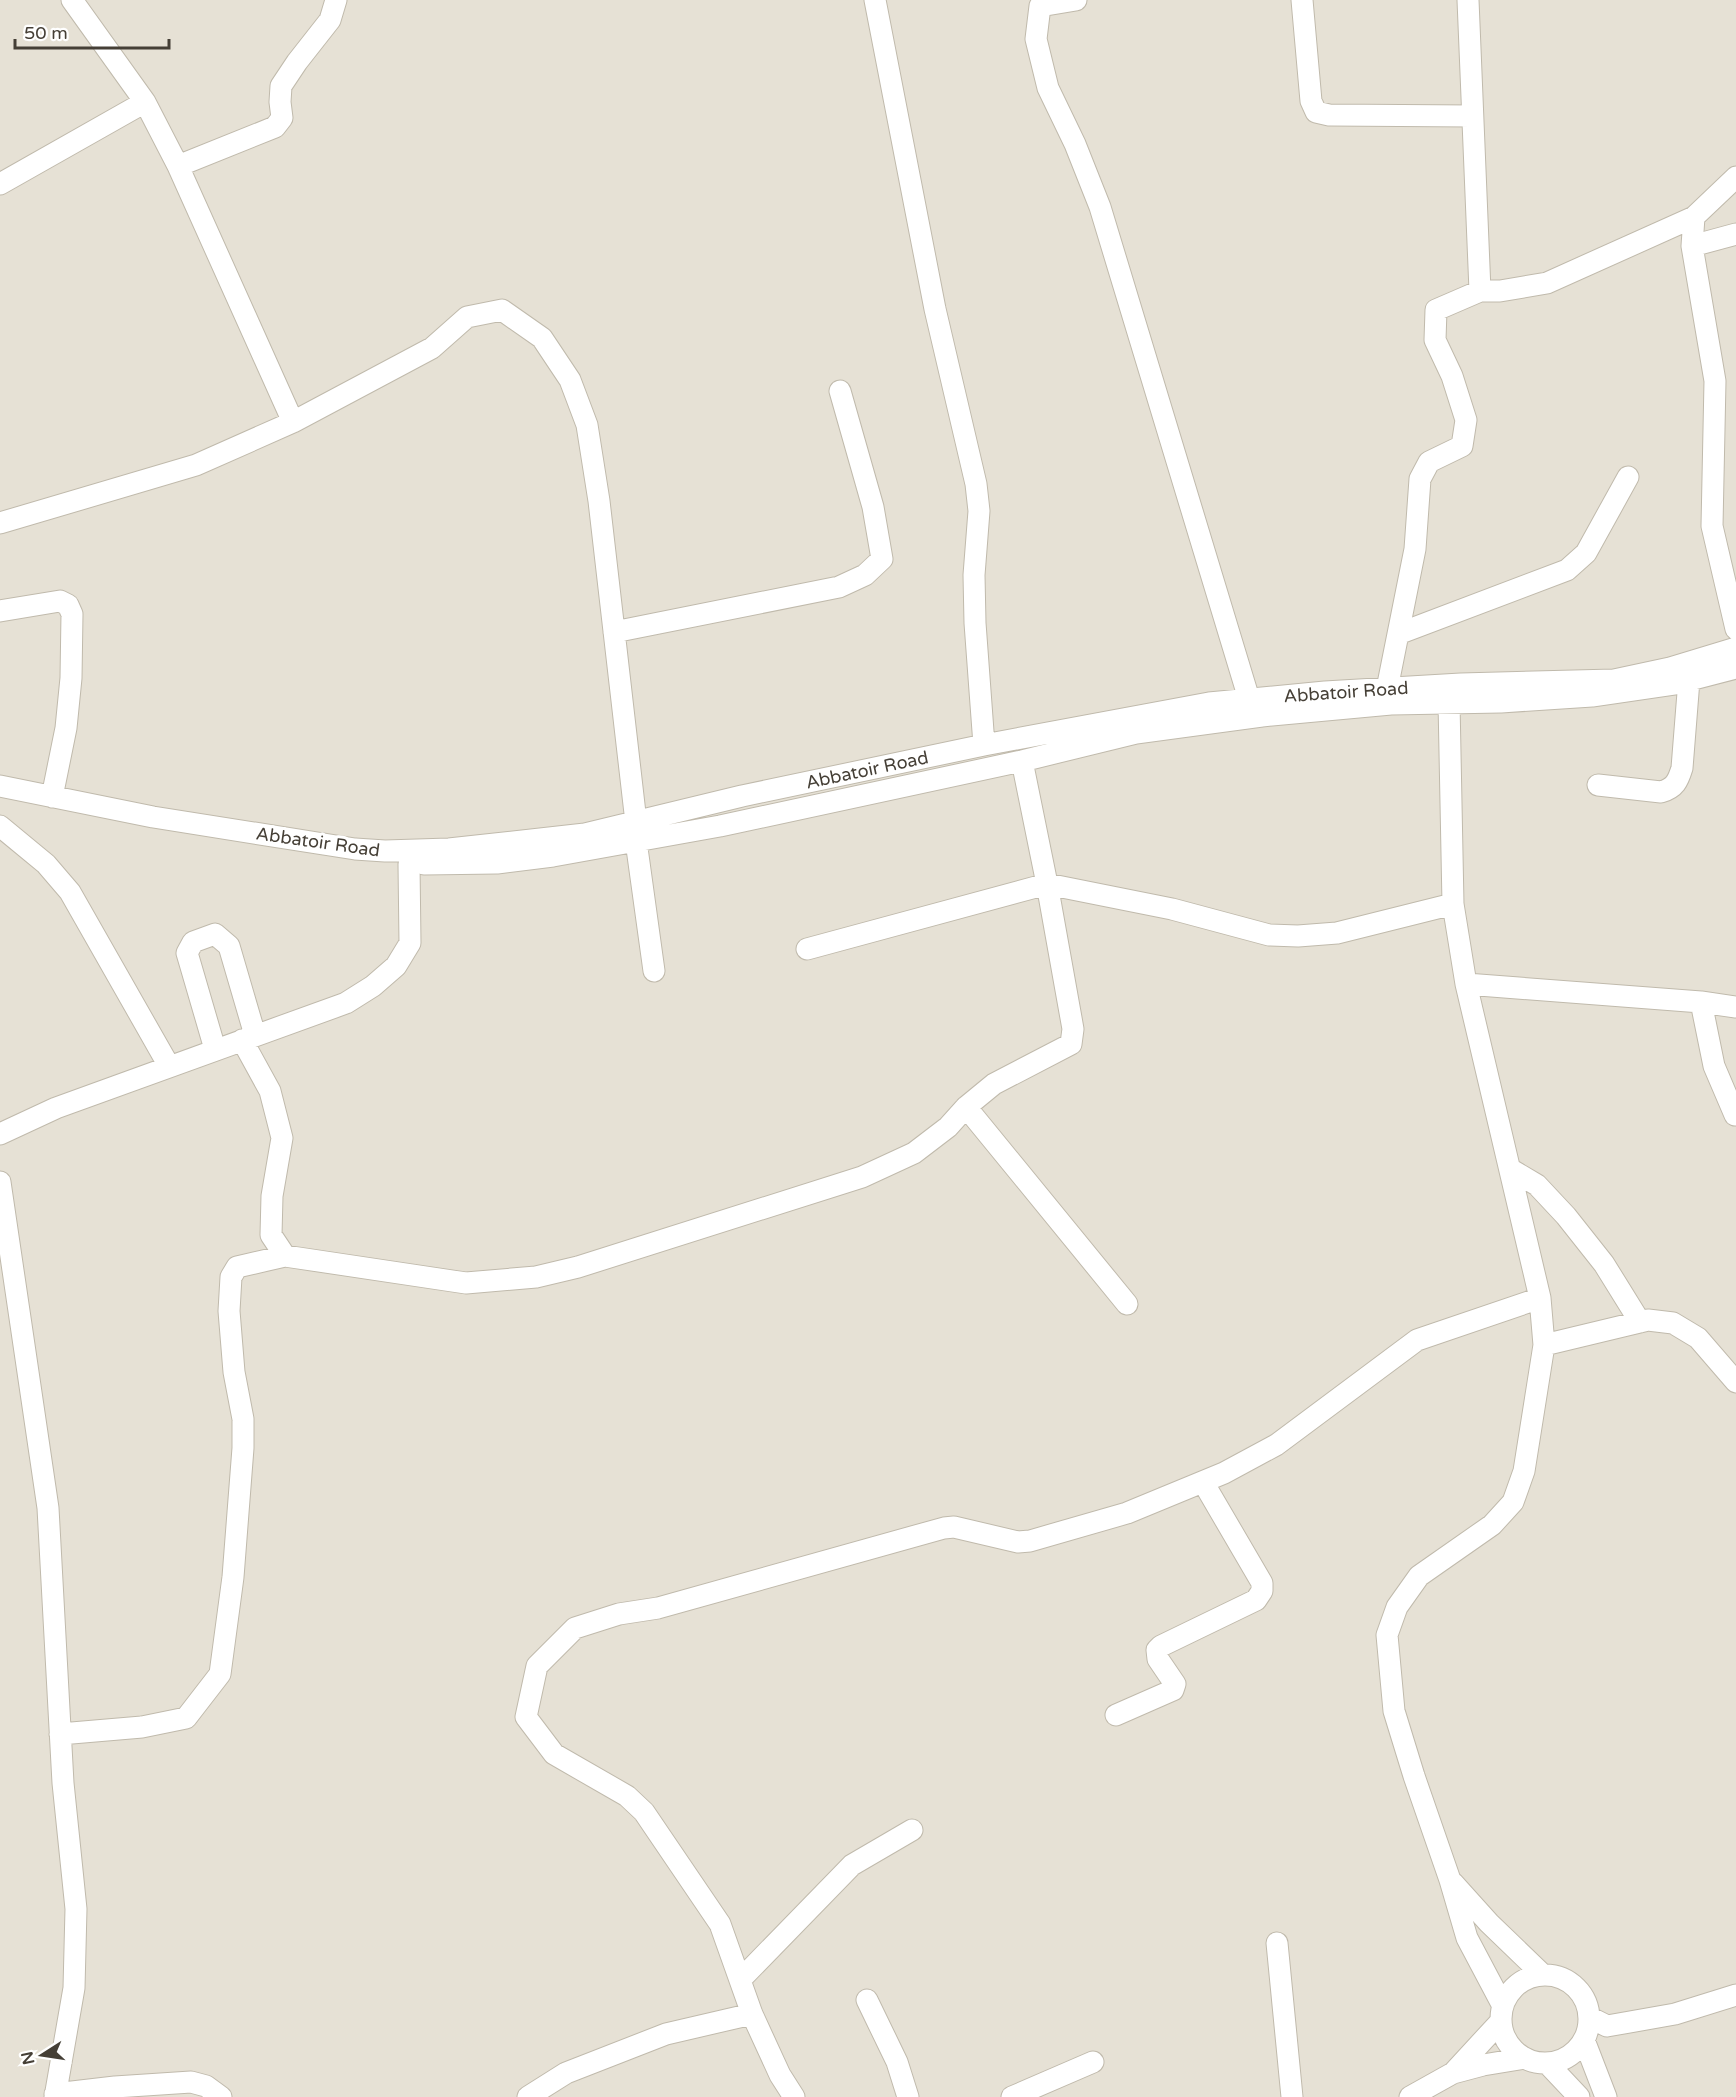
<svg xmlns="http://www.w3.org/2000/svg" width="1736" height="2097" font-family="'Varela Round',sans-serif">
<style>
.residential{fill:#e6e1d5}
.lines{fill:none;stroke-linecap:round;stroke-linejoin:round}
.minor-casing{stroke:#c0baac;stroke-width:23}
.minor{stroke:#fff;stroke-width:21}
.labels{text-anchor:middle;stroke-width:6;stroke-linejoin:round;paint-order:stroke}
.street-label{font-size:18px;fill:#453f36;stroke:#fff}
</style>
<rect width="100%" height="100%" fill="#f2efe6"/>
<path class="residential" d="M0,0H1736V2097H0Z"/>
<g class="lines">
<g class="minor-casing">
<path id="minor" d="M72,0L145,102L178,166L293,422
M875,0L935,309L976,484L979,511L974,575L975,623L984,745
M1302,0L1311,101L1316,112L1329,115L1472,116
M1468,0L1480,291
M1040,6L1036,39L1048,88L1075,144L1100,207L1249,699
M1040,6L1076,0
M178,166L275,127L282,118L280,102L281,86L297,62L330,20L336,0
M0,184L145,102
M1694,217L1692,246L1715,381L1712,526L1736,629
M1692,246L1736,234
M0,523L196,465L293,422L432,348L467,317L502,310L542,338L570,380L587,425L599,501L636,822
M0,611L60,601L68,605L72,614L71,678L66,728L52,797
M614,632L839,587L865,575L882,559L873,507L840,391
M1398,634L1567,570L1586,553L1628,477
M1387,689L1415,549L1420,479L1429,462L1462,446L1466,420L1452,376L1435,340L1436,310L1480,291H1500L1547,283L1694,217L1736,177
M1449,702L1453,904L1466,984L1540,1298L1544,1345L1524,1471L1513,1502L1492,1525L1419,1576L1397,1607L1387,1635L1394,1711L1414,1776L1450,1880L1467,1938L1503,2006
M1598,785L1661,792C1675,788 1678,781 1682,768L1689,680
M0,786L153,817L355,849L385,851L449,849L585,834L742,796L984,745L1209,703L1325,692L1461,684L1614,680L1670,668L1736,648
M0,826L46,864L70,892L169,1066
M636,841L654,971
M424,864L497,863L553,856L720,826L1022,761L1136,733L1262,716L1391,704L1501,702L1592,696L1674,684L1736,668
M807,949L1047,884L1172,909L1269,935L1298,936L1337,933L1453,904
M1466,984L1701,1002L1736,1007
M1701,1002L1714,1066L1735,1115
M242,1040L270,1091L282,1138L272,1196L271,1235L285,1256
M215,1049L187,953L193,942L215,934L229,946L255,1035
M966,1107L1127,1304
M0,1134L56,1108L346,1003L373,986L396,966L410,943L409,864
M1510,1169L1537,1185L1566,1216L1604,1264L1640,1322
M0,1182L48,1508L63,1783L76,1909L74,1988L55,2097
M1544,1345L1648,1320L1673,1323L1698,1338L1736,1382
M1116,1715L1173,1690L1175,1684L1158,1659L1157,1650L1161,1646L1256,1600L1262,1591V1583L1203,1482
M60,1734L142,1727L186,1718L220,1674L233,1577L243,1448V1419L234,1372L229,1311L231,1277L237,1267L285,1256L466,1283L536,1277L578,1267L862,1177L914,1153L948,1127L966,1107L994,1084L1071,1044L1073,1029L1047,884L1022,761
M1453,1883L1489,1923L1543,1975
M1277,1943L1292,2097
M1501 2019a44 44 0 1 1 88 0a44 44 0 1 1-88 0Z
M741,1979L852,1865L912,1830
M867,2000L897,2062L908,2097
M1589,2017L1607,2026L1675,2014L1736,1995
M1584,2040L1606,2097
M1547,2063L1579,2097
M1453,2073L1501,2021
M55,2094L115,2087L191,2082L206,2086L221,2097
M528,2097L566,2073L666,2034L752,2014
M794,2097L780,2075L752,2014L720,1924L644,1812L627,1796L554,1754L526,1717L537,1666L575,1628L619,1614L658,1608L944,1528L954,1527L1018,1542L1030,1541L1127,1513L1224,1473L1276,1445L1417,1340L1540,1298
M1012,2097L1093,2062
M1410,2097L1453,2073L1483,2065L1525,2058"/>
</g>
<use href="#minor" class="minor"/>
</g>
<g class="labels">
<g class="street-label">
<text transform="translate(1346 692) rotate(-4)" y="6">Abbatoir Road</text>
<text transform="translate(867 770) rotate(-12)" y="6">Abbatoir Road</text>
<text transform="translate(318 842) rotate(8)" y="6">Abbatoir Road</text>
</g>
</g>
<g transform="translate(42 2055) rotate(258)" stroke="#ffffff" stroke-width="4.5" paint-order="stroke">
<path d="M0-4.5L10 22L0 15L-10 22Z" fill="#453f36"/>
<text y="-9" font-size="16" font-weight="bold" text-anchor="middle" fill="#453f36">N</text>
</g>
<path d="M15 39v9h154v-9" fill="none" stroke="#453f36" stroke-width="3"/>
<text x="24" y="39" font-size="18" fill="#453f36" stroke="#ffffff" stroke-width="4.5" paint-order="stroke">50 m</text>
</svg>
